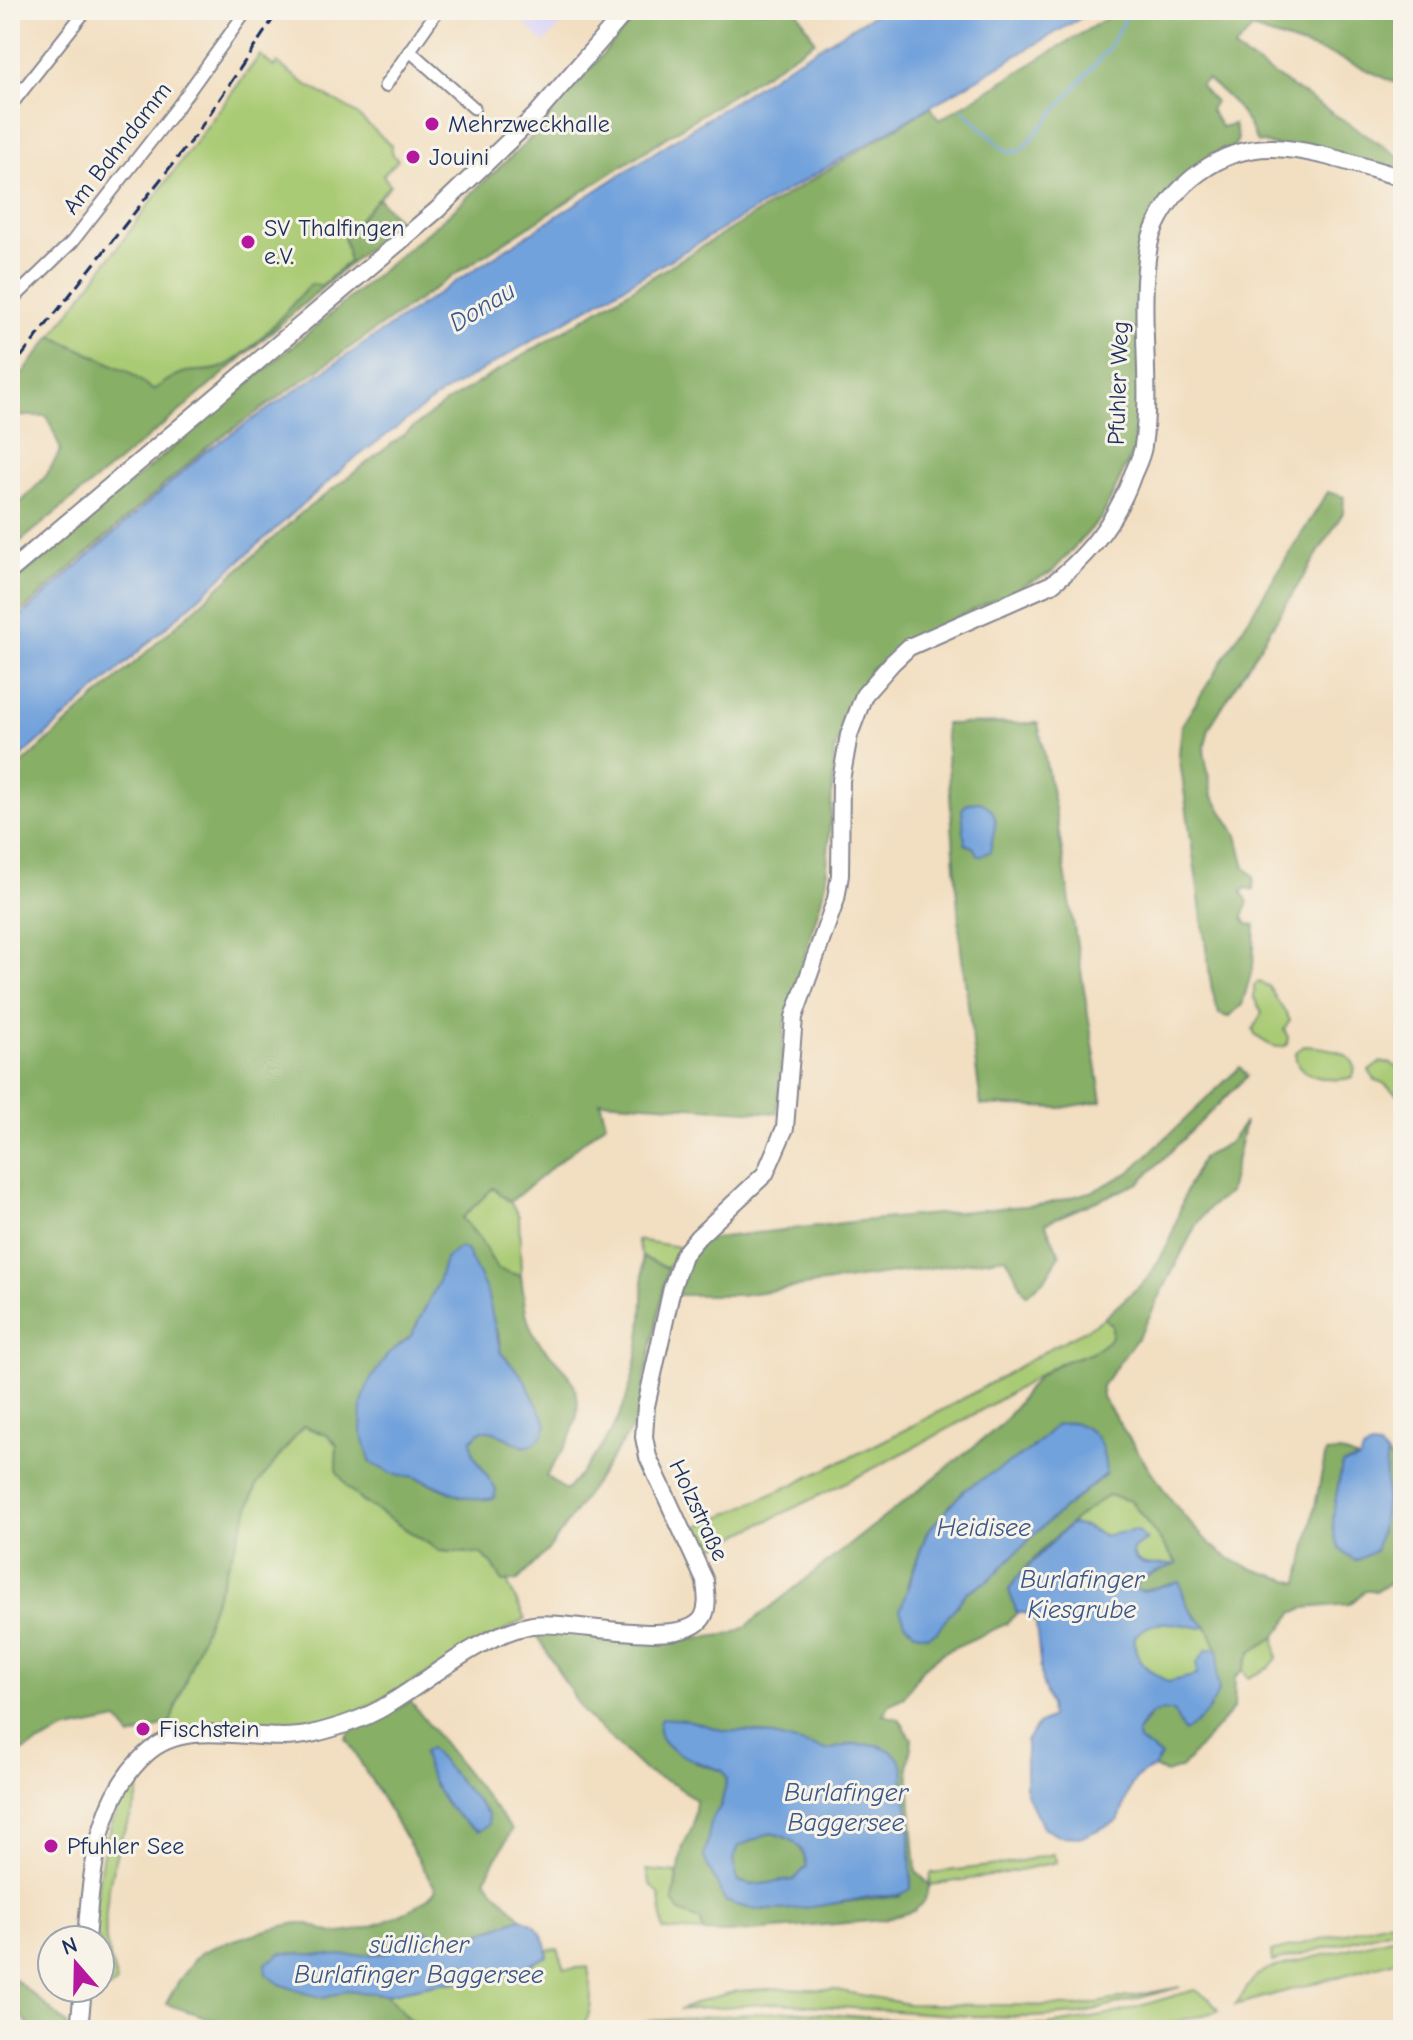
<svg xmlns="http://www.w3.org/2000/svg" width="1413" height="2040" font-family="'Comic Neue',sans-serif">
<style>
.built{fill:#dbd6f7}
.green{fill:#aacb74;stroke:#627d69;stroke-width:2}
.forest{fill:#87af66;stroke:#516f62;stroke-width:2;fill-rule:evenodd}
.water{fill:#72a2dc;stroke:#46689d;stroke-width:2;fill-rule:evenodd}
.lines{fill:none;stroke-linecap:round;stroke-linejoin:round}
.stream{stroke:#72a2dc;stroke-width:3}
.street-casing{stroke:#86868f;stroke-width:15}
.secondary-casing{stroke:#86868f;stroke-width:20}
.street{stroke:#fff;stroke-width:11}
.secondary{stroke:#fff;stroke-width:16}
.rail{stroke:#1b2f5e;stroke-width:3;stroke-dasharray:12 6;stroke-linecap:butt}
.poi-dot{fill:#b5179e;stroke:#f7f3e8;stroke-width:3}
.labels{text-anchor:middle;stroke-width:6;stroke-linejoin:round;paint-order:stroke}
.poi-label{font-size:24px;fill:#1b2f5e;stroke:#f7f3e8;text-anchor:start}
.street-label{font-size:24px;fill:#1b2f5e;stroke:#f7f3e8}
.water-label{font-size:26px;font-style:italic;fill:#39578a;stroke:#f7f3e8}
</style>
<rect width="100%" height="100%" fill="#f7f3e8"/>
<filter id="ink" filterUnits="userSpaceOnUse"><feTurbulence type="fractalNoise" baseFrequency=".0125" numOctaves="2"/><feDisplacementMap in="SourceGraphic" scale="16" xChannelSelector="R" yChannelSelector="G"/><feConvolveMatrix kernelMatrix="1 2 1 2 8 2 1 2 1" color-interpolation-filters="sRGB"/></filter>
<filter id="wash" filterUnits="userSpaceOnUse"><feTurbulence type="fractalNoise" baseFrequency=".006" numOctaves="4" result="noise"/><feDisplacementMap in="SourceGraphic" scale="32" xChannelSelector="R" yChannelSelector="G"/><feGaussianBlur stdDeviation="1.8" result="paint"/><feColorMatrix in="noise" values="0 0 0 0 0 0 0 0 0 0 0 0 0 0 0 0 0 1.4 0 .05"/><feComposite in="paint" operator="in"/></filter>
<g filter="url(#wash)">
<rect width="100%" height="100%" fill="#f2dec0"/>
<path class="built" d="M511,10H551L563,23L544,43Z"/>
<path class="green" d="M260,55L274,67L277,63L304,83L354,112L391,145L393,155L398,160L383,175L390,185L378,198L399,221L184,405L147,391L129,372L52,336Z
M1259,982L1268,986L1290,1020L1284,1030L1288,1037L1287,1045C1276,1051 1265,1042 1256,1036L1253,1029L1262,1013L1254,998V985Z
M1304,1046C1321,1046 1366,1053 1352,1077C1334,1084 1291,1077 1296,1052Z
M1381,1062L1390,1063L1403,1071V1096C1391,1094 1387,1081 1375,1080L1369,1071Z
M493,1187L510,1202L519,1216L521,1276L497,1269L480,1239L462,1218Z
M637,1240L679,1247L668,1268L642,1257Z
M1104,1318L1112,1325V1336C1095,1358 1071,1355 1049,1369C938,1440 819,1496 701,1553L689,1530C812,1479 932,1420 1045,1351C1065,1339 1086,1332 1104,1318Z
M303,1426L327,1435L337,1445L336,1470L383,1515L440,1551L482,1554L493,1565L503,1582H507L525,1619L346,1719L287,1731L181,1728L170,1723L257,1485Z
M1109,1495L1131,1501L1177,1564C1161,1564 1139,1570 1132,1553L1134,1548L1086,1527L1070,1524L1091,1506Z
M1169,1622L1203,1628L1206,1625L1218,1649H1207L1197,1675L1168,1683C1148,1671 1132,1661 1135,1636L1146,1626Z
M1275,1637L1277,1658L1269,1668L1248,1678L1243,1670L1251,1652Z
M134,1777C147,1795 126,1822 120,1841C111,1872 103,1908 106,1941C108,1955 114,1969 117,1983L109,1989L100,1988V1940H92C99,1876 99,1834 134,1777Z
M1053,1854L1057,1862L996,1875L930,1885L931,1873L1006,1864Z
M646,1870L677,1873L673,1901L680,1912L701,1921L703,1932L663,1930L660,1896L650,1883Z
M1403,1918V1927L1272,1962L1271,1952Z
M1403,1935V1959L1235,2005L1255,1977L1268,1969Z
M558,1949L565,1969L588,1967C591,1985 597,2022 575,2030H415L412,2021L386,1994L441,1983L476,1981L516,1971L547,1956L548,1950Z
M1180,1987L1081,2014L1032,2017L969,2016L777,2003L679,2010L703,2000L737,1991L780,1988L836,1990L908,2004L1082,2006Z
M1194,1990L1210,1999L1219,2011L1143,2030H616L651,2021L792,2011L983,2027L1048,2025L1109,2015Z"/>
<path class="forest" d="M641,10H797L815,41L463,269L207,447L10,622V585L450,213L526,143Z
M1120,10H1403V86L1335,56L1252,29L1234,49L1403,159V169L1257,142C1244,112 1232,100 1207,79L1200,85L1215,102L1210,109L1221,127L1234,124L1238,139L1233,148L1172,188L1149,221L1138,259L1140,437L1102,517L1052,572L935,628L870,670L835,749L826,883L785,1023L777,1113L600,1101L606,1123L510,1202L493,1188L462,1218L480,1239L497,1269L521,1276C524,1295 524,1318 535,1336C544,1352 562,1363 571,1379C590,1412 565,1449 546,1476L566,1491C583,1471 601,1450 614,1427C640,1376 646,1313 642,1257L668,1268L635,1424L550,1548L517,1581L503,1582L493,1565L482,1554L440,1551L362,1501L348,1488L336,1470L337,1445L327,1435L303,1426L257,1485L170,1723L131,1737L118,1720L64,1731L15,1755L10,1760V775L300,514L445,403L931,107L939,120ZM445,1259L498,1332L501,1353L523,1377L547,1424L525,1447L494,1432L482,1430L470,1440L473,1454L488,1477L462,1497L412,1476H399L371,1463L361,1431L388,1354L411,1336L437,1285Z
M378,198L399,221L185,407L10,550V514L46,476L61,450L47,416H19L10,427V389L52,336L129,372L153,390C164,383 173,375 186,372C200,369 210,373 223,367C258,348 284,312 311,284L321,286L349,261L344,236Z
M1328,492L1344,497L1343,513L1209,728L1204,751L1212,795L1237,835L1245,868L1254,876L1253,890L1247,888L1241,891L1248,902L1243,917L1247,924L1255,925L1253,966L1242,1005L1228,1017L1219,1014L1212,990L1179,754L1182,725Z
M1038,723L1055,809L1102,1101L1061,1108L981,1105L961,950L945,724Z
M1240,1067L1247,1076L1139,1183L1045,1223L1060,1255L1045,1279L1026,1295L1006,1257L740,1295H676L689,1258L705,1239L860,1221L1046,1204L1094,1191L1130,1172Z
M1245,1122L1229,1193L1209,1208L1196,1225L1141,1333L1102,1386V1397C1134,1444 1179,1523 1223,1554C1244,1569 1274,1575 1299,1583L1326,1453L1341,1452L1359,1460L1342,1464C1338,1497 1318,1543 1356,1561L1380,1536L1387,1492L1384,1470L1387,1455L1403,1471V1540L1391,1583L1376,1591H1365L1350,1604L1304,1608L1293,1613L1275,1637L1251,1652L1243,1670L1235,1677L1234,1708L1181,1768L1166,1773L1154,1768L1161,1756L1139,1741L1137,1732L1154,1711H1173L1178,1718C1201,1695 1231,1675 1213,1640C1211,1635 1209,1627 1204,1624C1188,1610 1185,1603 1180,1582L1138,1591L1135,1585L1139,1580L1177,1563L1131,1501L1109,1495C1076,1515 1030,1558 1009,1590L1017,1613L1006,1624L944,1652L923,1668L904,1697L890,1704L883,1715L899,1719L912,1739L908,1768L916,1871L930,1885L924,1902L914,1911L883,1920L727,1933L703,1932L701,1921L680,1912L673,1901L683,1846L693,1826L696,1800L675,1785L646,1772L584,1713L536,1634L555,1631L667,1642L732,1634L744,1628L996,1429C1016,1412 1024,1386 1046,1371C1068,1355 1095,1359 1112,1336V1325L1104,1318L1146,1280L1160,1259L1171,1238L1186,1190L1203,1157L1229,1143ZM1056,1425L1106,1474L1042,1527L989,1580L967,1592L936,1632L907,1586L927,1532L964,1490L1029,1451ZM687,1720L725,1731L757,1732L827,1750L853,1744L906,1806L910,1834L900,1897C847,1896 774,1923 725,1901L705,1858L712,1818L721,1806L727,1779L723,1771L696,1763Z
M410,1701L512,1830L485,1879L521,1918L455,1942L439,1940L431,1933L402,1936L388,1953L351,1956L282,1953L280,1984L324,1998L345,1991L386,1994L412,2022L415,2030H245L166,2004C172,1992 191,1961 201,1953C211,1946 289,1922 302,1923C314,1923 326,1934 337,1933C364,1932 421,1911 436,1889L346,1738L353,1728L382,1718Z
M771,1833C794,1839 802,1842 807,1866L794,1880L752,1885L738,1881L733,1861L739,1846Z
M10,1975L67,2024L66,2030H32L10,1999Z"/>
<path class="water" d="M882,10H1094L440,395L349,463L10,767V626L206,451L455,282L791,64Z
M980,802C1005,811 992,834 990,852L978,856L973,847L965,844L962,809L968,803Z
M460,1247L467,1251L487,1292L501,1353L523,1377L547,1424C543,1438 538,1443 525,1447L494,1432L482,1430L471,1440L473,1454L496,1490L494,1498C464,1505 441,1484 414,1477C405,1475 410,1478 401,1476C391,1474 380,1468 371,1463L361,1431L362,1403L369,1382L388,1354L411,1336L437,1285L445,1259Z
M1073,1422C1101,1432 1103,1445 1106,1473L1042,1527L989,1580L967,1592L936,1632L927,1636L916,1633L905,1623L900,1610L927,1532L964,1490L1029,1451L1056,1425Z
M1371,1447L1379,1448L1387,1455C1384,1469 1387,1480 1386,1493C1385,1512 1381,1533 1375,1551L1356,1561C1318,1543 1338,1497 1342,1464L1359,1460L1364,1450Z
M1070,1524L1086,1527L1103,1536L1136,1530L1147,1540L1134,1548L1132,1553C1139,1570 1161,1564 1177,1564L1149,1575L1135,1585L1138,1590L1143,1591L1180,1582C1184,1600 1189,1616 1206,1625L1203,1628C1176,1625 1158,1614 1135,1636C1132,1661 1149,1671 1168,1682L1197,1675V1663L1207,1649H1218C1220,1663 1214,1676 1219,1689C1212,1708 1202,1722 1184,1732L1173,1711C1151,1710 1149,1714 1137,1732L1139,1741L1161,1756L1154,1768C1125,1778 1130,1796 1118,1821L1082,1837L1060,1836L1043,1827L1026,1794V1741L1038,1725L1051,1717L1050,1705L1042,1682L1036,1623L1026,1613H1017L1009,1590L1017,1578Z
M661,1718L687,1720L725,1731L757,1732L827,1750L853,1744L878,1745L890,1750L899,1758L903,1768L910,1834L911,1889C895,1900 887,1894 869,1897C826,1905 765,1919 725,1901L704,1858L712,1818L721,1806L727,1779L723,1771C702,1763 647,1750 661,1718ZM771,1833C792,1838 803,1844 807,1866L794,1880L752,1885L738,1881L733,1861L739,1846Z
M430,1748L488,1814L489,1825L479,1831C449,1816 430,1785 423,1753Z
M521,1918C536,1923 549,1940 547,1956L516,1971L476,1981L441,1983L386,1994L345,1991L324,1998L301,1992L280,1984L266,1974L265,1964L282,1953L351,1956L388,1953C399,1940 411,1924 431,1933C439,1936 443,1943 454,1942C467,1941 506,1923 521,1918Z"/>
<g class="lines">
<path class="stream" d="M963,110L1006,151L1014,152L1023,149L1108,49L1127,16L1155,10"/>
</g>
</g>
<g filter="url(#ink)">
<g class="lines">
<g class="street-casing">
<path id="street" d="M410,51L474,108
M385,86L438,10
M10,106L86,10
M10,302L72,242L179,105L247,10"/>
</g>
<g class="secondary-casing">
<path id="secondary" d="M10,571L437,210L535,116L627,10
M86,1940C91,1878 96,1798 146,1754C189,1714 259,1746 311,1734C336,1728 362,1720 384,1707C432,1679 477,1636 532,1625C569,1619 683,1651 703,1617C709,1606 706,1593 705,1581L648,1457L644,1437L646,1406L672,1288L683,1255L698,1237L765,1174L785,1128L794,1017L836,899L840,875L841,780L849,735L864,695L892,663L909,647L1052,584C1089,555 1117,520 1133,474C1137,465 1142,455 1143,446C1151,392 1142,336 1145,282C1146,267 1147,248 1152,234C1171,185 1220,147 1273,148C1314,149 1363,167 1403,178
M79,2030L83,1988"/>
</g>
<use href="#street" class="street"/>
<use href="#secondary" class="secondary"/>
<path class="rail" d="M10,371L197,133L279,10"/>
</g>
</g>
<g class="poi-dot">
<circle cx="432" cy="124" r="8"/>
<circle cx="413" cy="157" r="8"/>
<circle cx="248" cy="242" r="8"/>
<circle cx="143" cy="1729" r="8"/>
<circle cx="51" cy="1846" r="8"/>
</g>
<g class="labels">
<g class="poi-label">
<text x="448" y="132">Mehrzweckhalle</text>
<text x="429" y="165">Jouini</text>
<text x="264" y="236">SV Thalfingen<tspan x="264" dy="28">e.V.</tspan></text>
<text x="159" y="1737">Fischstein</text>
<text x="67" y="1854">Pfuhler See</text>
</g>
<g class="street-label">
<text transform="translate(117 148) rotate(-52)" y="8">Am Bahndamm</text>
<text transform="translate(1118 383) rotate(-88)" y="8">Pfuhler Weg</text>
<text transform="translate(699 1510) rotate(65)" y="8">Holzstraße</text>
</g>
<g class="water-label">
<text transform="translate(482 306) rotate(-31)" y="9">Donau</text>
<text x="984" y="1536">Heidisee</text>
<text x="1082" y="1588">Burlafinger<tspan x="1082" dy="30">Kiesgrube</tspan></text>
<text x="846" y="1801">Burlafinger<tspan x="846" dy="30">Baggersee</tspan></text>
<text x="419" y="1953">südlicher<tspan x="419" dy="30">Burlafinger Baggersee</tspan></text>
</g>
</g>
<rect width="1413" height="2040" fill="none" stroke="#f7f3e8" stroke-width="40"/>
<g transform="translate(76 1964) rotate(340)"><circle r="38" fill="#f7f3e8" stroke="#9fa5b1" stroke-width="2"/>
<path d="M0-6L14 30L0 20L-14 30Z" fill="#b5179e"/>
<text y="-12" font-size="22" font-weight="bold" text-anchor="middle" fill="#1b2f5e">N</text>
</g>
</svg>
